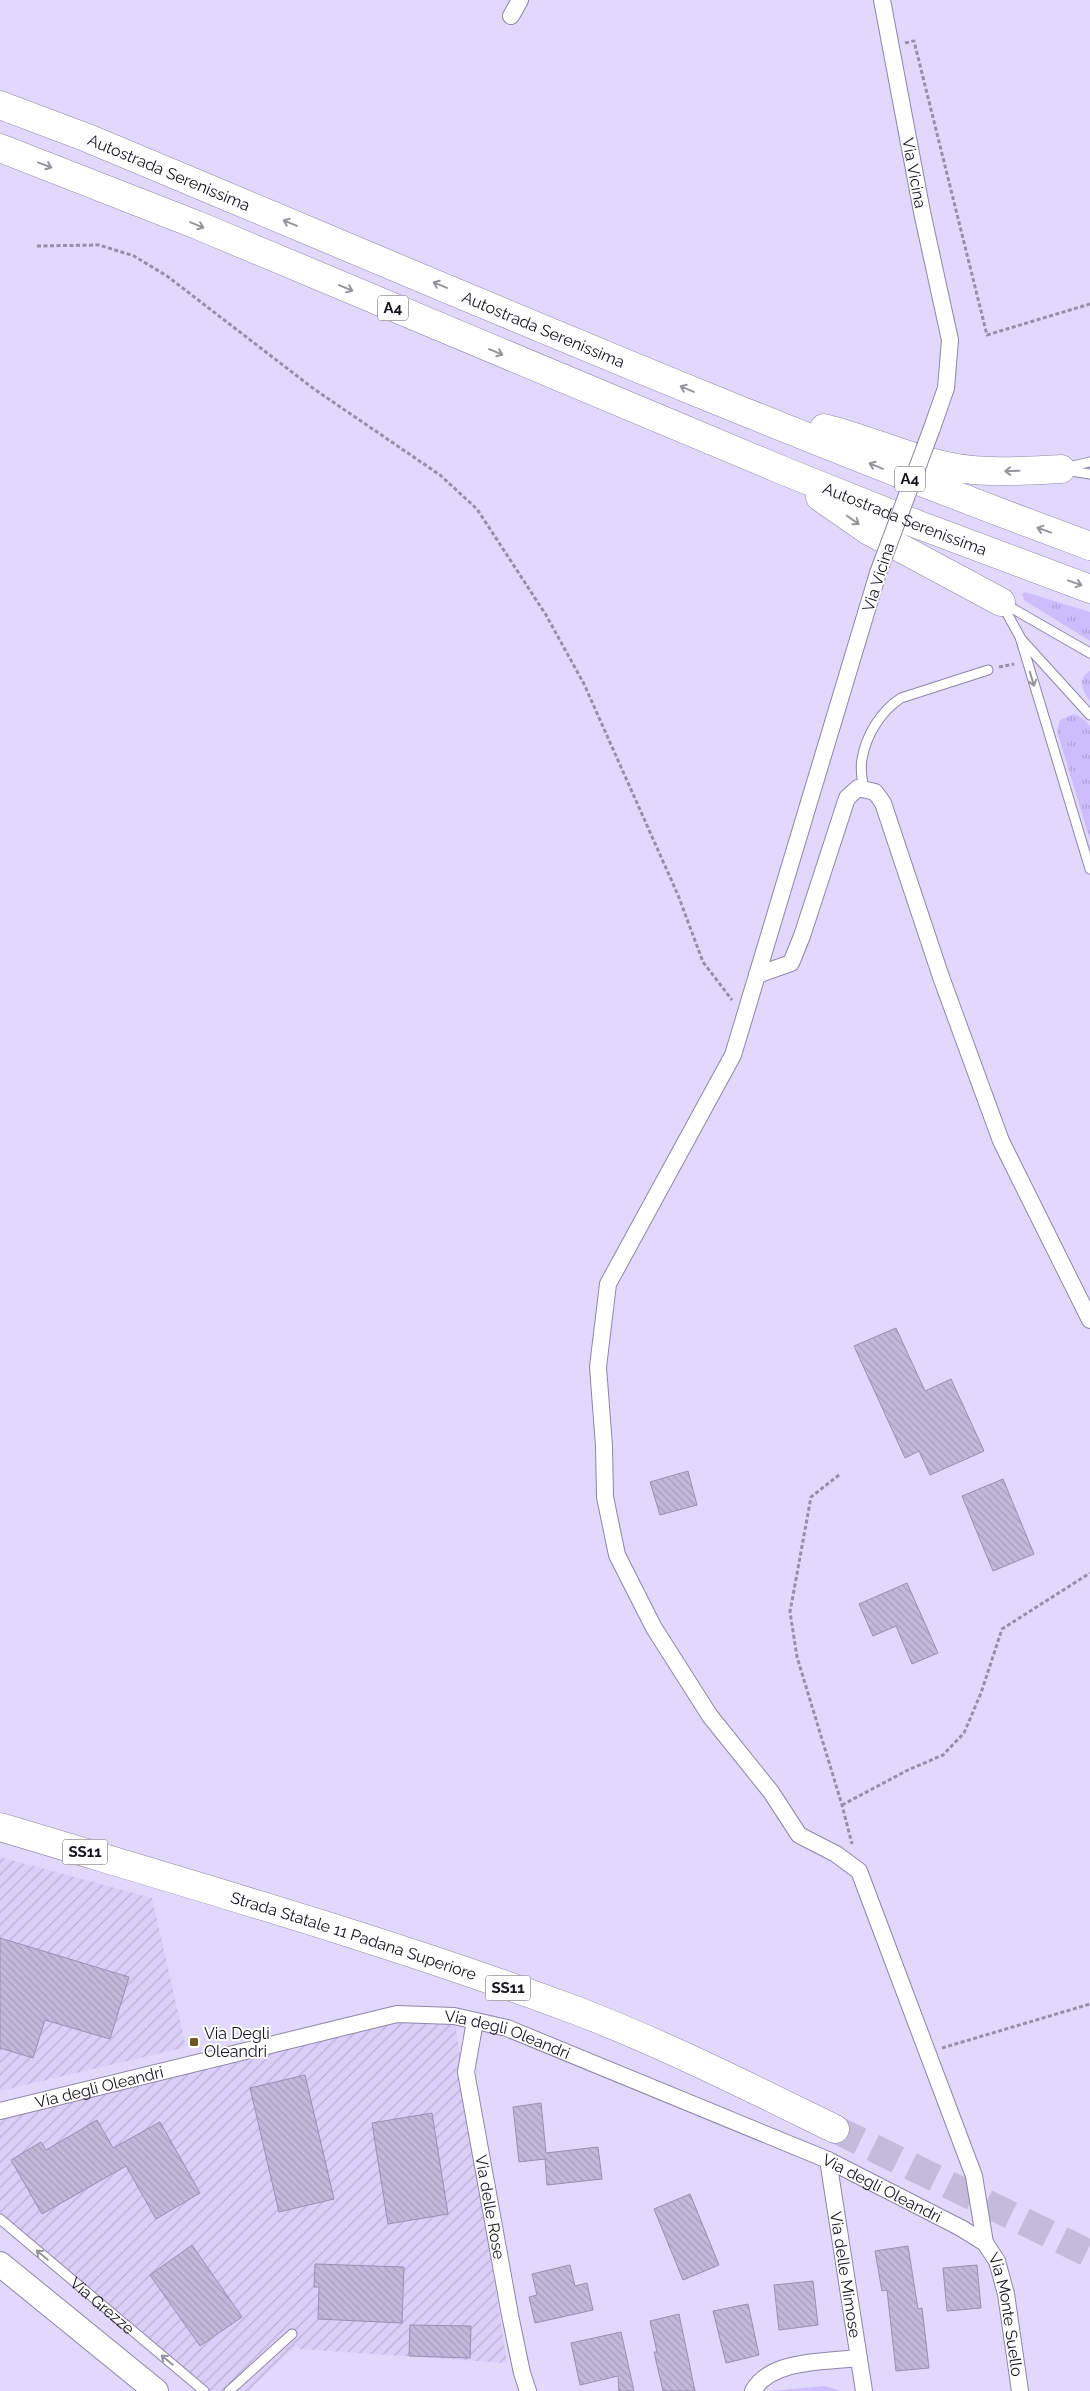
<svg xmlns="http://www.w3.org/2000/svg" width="1090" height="2391" font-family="Raleway,sans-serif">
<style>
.industrial{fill:url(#industrial-furrows)}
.grass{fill:url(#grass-tufts)}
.building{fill:url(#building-back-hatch);stroke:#9890b1}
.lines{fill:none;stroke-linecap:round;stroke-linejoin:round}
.highway-tunnel{stroke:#c3bbdb;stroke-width:28;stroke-dasharray:28 14;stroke-linecap:butt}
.lane-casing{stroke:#8e86a7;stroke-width:11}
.street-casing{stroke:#8e86a7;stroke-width:18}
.secondary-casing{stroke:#8e86a7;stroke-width:26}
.highway-casing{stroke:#8e86a7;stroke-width:29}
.path{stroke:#958fa9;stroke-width:3;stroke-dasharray:4 2.5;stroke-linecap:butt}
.lane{stroke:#fff;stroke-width:9}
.street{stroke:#fff;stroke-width:16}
.secondary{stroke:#fff;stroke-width:24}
.highway{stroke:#fff;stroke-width:28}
.street-bridge-casing{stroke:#8e86a7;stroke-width:18;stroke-linecap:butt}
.street-bridge{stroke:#fff;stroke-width:16}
.oneway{stroke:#96949a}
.poi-dot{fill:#6b5625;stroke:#fff;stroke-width:2}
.labels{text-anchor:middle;stroke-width:4;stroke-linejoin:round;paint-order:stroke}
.shield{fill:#fff;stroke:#5c5962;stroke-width:1}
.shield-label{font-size:15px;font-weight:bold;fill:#16121e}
.street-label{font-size:16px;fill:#16121e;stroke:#fff}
.poi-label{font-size:16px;fill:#16121e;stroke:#fff;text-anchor:start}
</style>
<defs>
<pattern id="industrial-furrows" width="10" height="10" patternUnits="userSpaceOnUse" patternTransform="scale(1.25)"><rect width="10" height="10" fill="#d9cff9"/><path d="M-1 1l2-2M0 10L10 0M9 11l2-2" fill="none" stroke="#bab1d5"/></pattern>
<pattern id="grass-tufts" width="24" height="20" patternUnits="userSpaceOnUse" patternTransform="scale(1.25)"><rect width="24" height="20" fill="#cdbdfd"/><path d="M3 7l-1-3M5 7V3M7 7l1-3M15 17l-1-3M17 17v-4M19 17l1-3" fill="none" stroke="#afa1d8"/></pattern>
<pattern id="building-back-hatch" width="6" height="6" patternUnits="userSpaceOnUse" patternTransform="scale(1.25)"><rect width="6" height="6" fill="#c1b9db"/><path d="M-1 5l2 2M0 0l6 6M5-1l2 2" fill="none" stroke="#a59ebc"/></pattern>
</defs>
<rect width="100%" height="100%" fill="#e1d9fc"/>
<path class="industrial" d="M0,1857L152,1898L186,2047L0,2091Z
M397,2014L454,2016L507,2363L299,2349L297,2345L248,2391H204L0,2219V2111Z"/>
<path class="grass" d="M1025,592L1090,612V641L1024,600L1022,594Z
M1090,671V701C1082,691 1077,678 1090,671Z
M1074,714L1082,718L1090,726V840L1057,731L1060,720Z
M825,2386L841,2391H772Z"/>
<path class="building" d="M896,1328L925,1391L951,1379L984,1451L930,1475L919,1451L905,1458L854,1346Z
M688,1471L697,1505L660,1515L650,1482Z
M1003,1479L1034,1554L993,1571L962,1496Z
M907,1583L938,1653L912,1664L896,1626L873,1636L859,1604Z
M0,1938L129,1977L110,2039L45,2020L33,2058L0,2048Z
M305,2075L334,2199L279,2212L250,2088Z
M541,2103L546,2153L598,2147L602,2179L547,2185L545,2159L519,2162L513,2107Z
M432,2113L448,2214L388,2224L372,2123Z
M97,2120L113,2148L160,2122L200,2193L156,2219L126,2166L42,2214L11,2160L41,2142L46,2150Z
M690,2194L719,2265L683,2280L654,2209Z
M192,2245L242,2317L200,2346L150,2275Z
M908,2246L918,2309L922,2308L929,2368L896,2371L887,2290L882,2291L875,2251Z
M315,2264L404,2267L402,2323L318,2319L319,2287H314Z
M570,2265L575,2286L587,2283L593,2310L535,2323L529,2297L537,2295L532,2274Z
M977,2265L981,2308L947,2311L943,2268Z
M813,2281L818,2325L779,2330L774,2285Z
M748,2304L759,2355L726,2363L713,2311Z
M679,2314L695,2391H663L654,2352H657L650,2321Z
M410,2325L471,2326L470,2358L409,2356Z
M621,2332L634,2391H619L618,2376L580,2385L571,2343Z"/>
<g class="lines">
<path class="highway-tunnel" d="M835,2129L1090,2254"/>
<g class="lane-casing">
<g id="lane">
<path d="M1064,468L1090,462"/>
<path d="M1064,470L1090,474"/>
<path d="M1003,603L1090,653"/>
<path d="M1002,604L1020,637L1090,869"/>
<path d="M1021,639L1090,715"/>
<path d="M864,790C862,780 860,769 862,759C866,735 881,711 901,698L988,670"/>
<path id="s1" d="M0,2219L204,2391"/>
<path d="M229,2391L292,2334"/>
</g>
</g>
<g class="street-casing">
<g id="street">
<path id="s2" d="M882,0L922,212L950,340L946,388L932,428"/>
<path d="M511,16L520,0"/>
<path d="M878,573L733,1055L608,1284L598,1367L604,1446L605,1497L617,1555L654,1628L710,1716L771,1792L799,1835L836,1854L859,1871L974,2176L985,2243"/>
<path d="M757,975L791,963L802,936L847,798L858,788L875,792L883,803L941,977L1001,1141L1090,1320"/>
<path id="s3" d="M475,2021L466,2072L510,2315L522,2373L528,2391"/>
<path id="s4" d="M0,2111L397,2014L454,2016L507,2028L828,2160L961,2228L985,2243L997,2261L1006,2294L1020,2391"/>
<path id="s5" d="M828,2160L864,2391"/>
<path d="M753,2391C770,2359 827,2362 859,2358"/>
</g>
</g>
<g class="secondary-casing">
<path id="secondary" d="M0,2264L156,2391"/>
</g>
<g class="highway-casing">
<g id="highway">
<path id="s6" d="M0,105L85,137C419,276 751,421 1090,546"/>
<path id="s7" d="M0,148L197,225L784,471L919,525L1090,589"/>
<path d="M824,428C861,437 897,453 934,463C976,475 1019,471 1061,469"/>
<path d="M820,497L869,531L1001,602"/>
<path id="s8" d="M0,1827C192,1885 386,1940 575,2010C664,2044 749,2087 835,2129"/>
</g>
</g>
<path class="path" d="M905,43L914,41L987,335L1090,304
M37,246L99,245L134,256L167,276L314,389L440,475L477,509L546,615L584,684L678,895L703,962L732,1000
M999,667L1014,664
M839,1475L811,1497L790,1612L797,1657L842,1805L852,1844
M842,1805L908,1770L943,1755L964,1733L981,1693L1002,1629L1090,1573
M942,2048L1090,2004"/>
<use href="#lane" class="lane"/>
<use href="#street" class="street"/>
<use href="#secondary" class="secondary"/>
<use href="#highway" class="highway"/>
<g class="street-bridge-casing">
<path id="street-bridge" d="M878,573L932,428"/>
</g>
<use href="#street-bridge" class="street-bridge"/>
</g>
<defs><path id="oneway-shaft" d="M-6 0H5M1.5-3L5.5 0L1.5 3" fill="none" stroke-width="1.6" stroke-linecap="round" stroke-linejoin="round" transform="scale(1.25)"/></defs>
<g class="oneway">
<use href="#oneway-shaft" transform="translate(45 165) rotate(21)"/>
<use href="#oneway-shaft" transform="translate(290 223) rotate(-157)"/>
<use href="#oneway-shaft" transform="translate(197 225) rotate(22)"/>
<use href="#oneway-shaft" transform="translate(440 285) rotate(-157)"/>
<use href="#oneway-shaft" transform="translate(346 288) rotate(23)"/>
<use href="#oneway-shaft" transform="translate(496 352) rotate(23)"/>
<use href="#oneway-shaft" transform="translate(687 389) rotate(-157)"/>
<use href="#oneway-shaft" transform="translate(876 466) rotate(-158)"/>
<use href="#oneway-shaft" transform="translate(1012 471) rotate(178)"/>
<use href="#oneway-shaft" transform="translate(853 520) rotate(35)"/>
<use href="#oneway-shaft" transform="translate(1044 530) rotate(-160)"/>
<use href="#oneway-shaft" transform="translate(1075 583) rotate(20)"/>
<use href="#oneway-shaft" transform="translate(1032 679) rotate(73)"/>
<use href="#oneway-shaft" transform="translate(42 2255) rotate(-140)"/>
<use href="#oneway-shaft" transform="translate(167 2360) rotate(-140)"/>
</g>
<rect class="poi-dot" x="189" y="2037" width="10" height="10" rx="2.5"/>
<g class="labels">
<g class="shield">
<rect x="378" y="295.5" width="30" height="25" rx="4"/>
<rect x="895" y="466.5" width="30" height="25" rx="4"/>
<rect x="62.5" y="1839.5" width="45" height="25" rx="4"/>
<rect x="485.5" y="1975.5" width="45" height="25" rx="4"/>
</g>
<g class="shield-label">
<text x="393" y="313">A4</text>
<text x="910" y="484">A4</text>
<text x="85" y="1857">SS11</text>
<text x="508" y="1993">SS11</text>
</g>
<g class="street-label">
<text dy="6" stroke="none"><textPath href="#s6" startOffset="182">Autostrada Serenissima</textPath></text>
<text dy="6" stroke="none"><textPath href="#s2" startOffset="176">Via Vicina</textPath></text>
<text dy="6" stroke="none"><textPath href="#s6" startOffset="588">Autostrada Serenissima</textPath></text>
<text dy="6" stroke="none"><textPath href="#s7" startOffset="978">Autostrada Serenissima</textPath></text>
<text transform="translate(878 577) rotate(-72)" y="6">Via Vicina</text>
<text dy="6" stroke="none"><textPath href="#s8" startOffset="370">Strada Statale 11 Padana Superiore</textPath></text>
<text dy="6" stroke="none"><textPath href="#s4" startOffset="522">Via degli Oleandri</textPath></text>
<text dy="6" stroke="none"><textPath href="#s4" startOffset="102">Via degli Oleandri</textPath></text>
<text dy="6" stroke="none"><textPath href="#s4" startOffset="928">Via degli Oleandri</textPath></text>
<text dy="6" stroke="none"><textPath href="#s3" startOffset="189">Via delle Rose</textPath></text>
<text dy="6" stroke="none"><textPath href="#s5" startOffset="116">Via delle Mimose</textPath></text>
<text dy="6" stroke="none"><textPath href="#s1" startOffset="134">Via Grezze</textPath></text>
<text dy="6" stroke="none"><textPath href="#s4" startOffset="1121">Via Monte Suello</textPath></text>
</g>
<g class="poi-label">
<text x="204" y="2039">Via Degli<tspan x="204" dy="18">Oleandri</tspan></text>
</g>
</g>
</svg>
